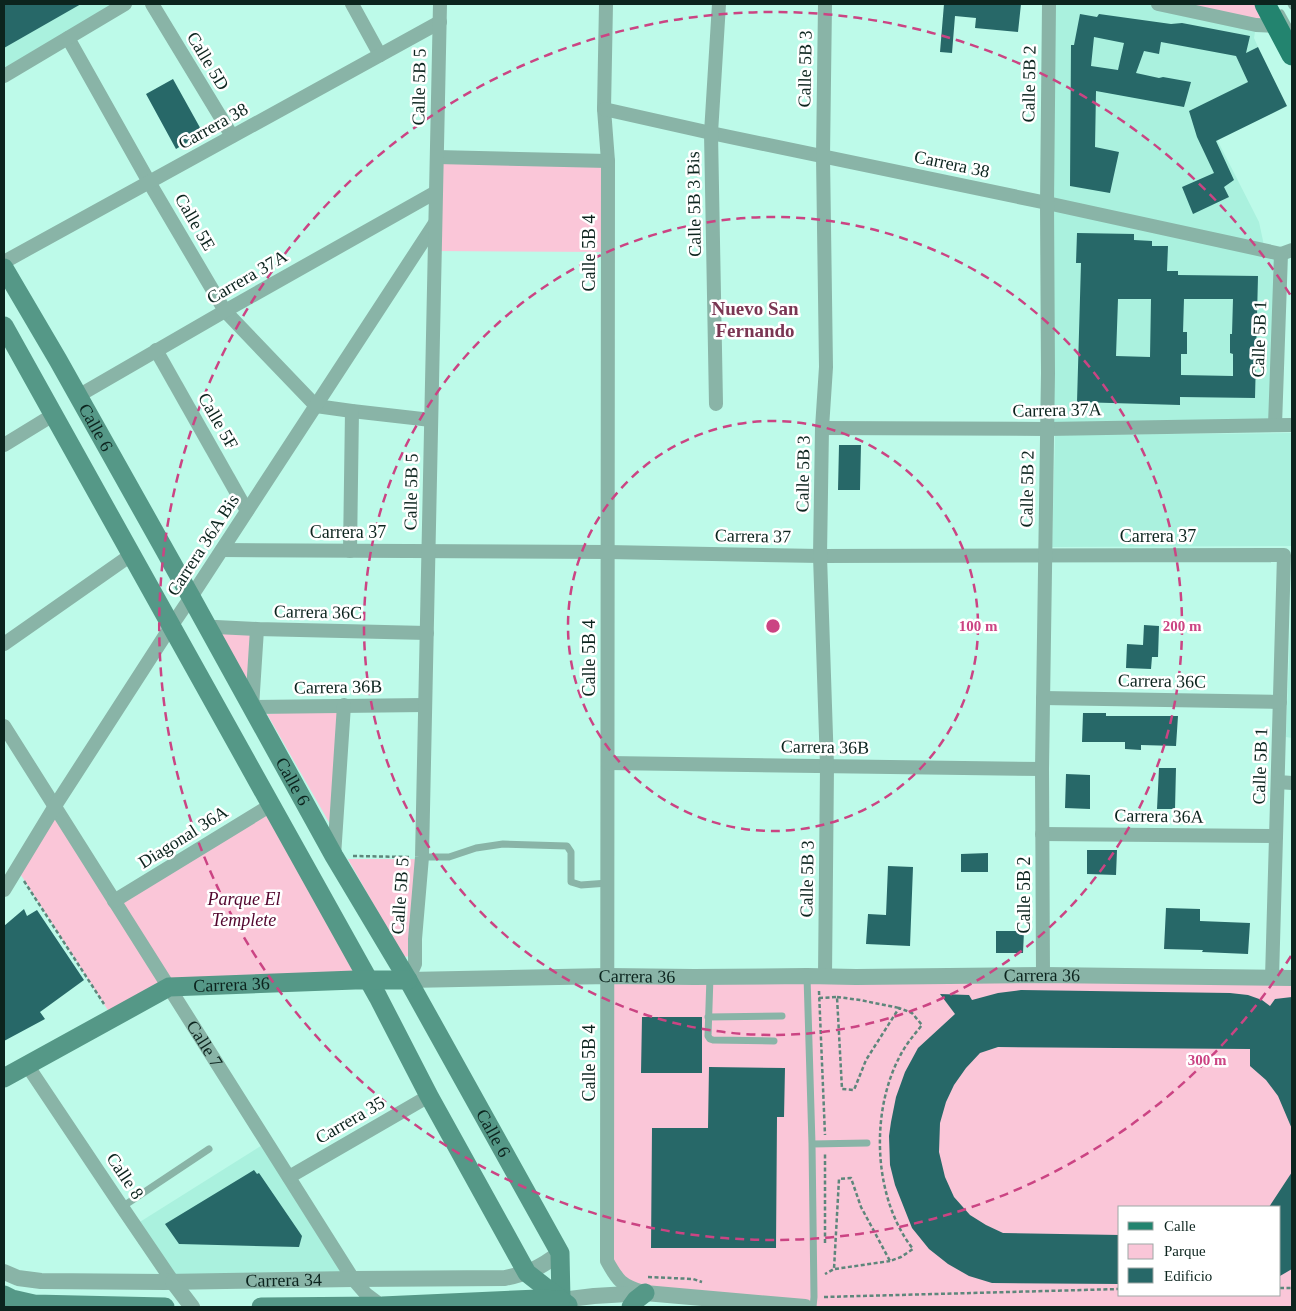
<svg xmlns="http://www.w3.org/2000/svg" width="1296" height="1311" font-family="Georgia,serif">
<style>
.built{fill:#aaf1de}
.green{fill:#fac6d8;fill-rule:evenodd}
.building{fill:#276868;fill-rule:evenodd}
.lines{fill:none;stroke-linecap:round;stroke-linejoin:round}
.path{stroke:#5d867b;stroke-width:2.5;stroke-dasharray:4 2.5;stroke-linecap:butt}
.service{stroke:#89b4a7;stroke-width:7}
.minor{stroke:#89b4a7;stroke-width:14}
.tertiary{stroke:#89b4a7;stroke-width:16}
.secondary{stroke:#559887;stroke-width:19}
.primary{stroke:#23846f;stroke-width:21}
.ring{fill:none;stroke:#cb4483;stroke-width:2.5;stroke-dasharray:9 6}
.labels{text-anchor:middle;dominant-baseline:central;stroke-width:5;stroke-linejoin:round;paint-order:stroke}
.street-label{font-size:18px;fill:#0c241e;stroke:#fff}
.park-label{font-size:18px;font-style:italic;fill:#52062e;stroke:#fff}
.neighbourhood-label{font-size:19px;font-weight:bold;fill:#7a3653;stroke:#fff}
.centre{fill:#cb4483;stroke:#fff;stroke-width:2.5}
.ring-label{font-size:15px;text-anchor:middle;font-weight:bold;fill:#cb4483;stroke:#fff;stroke-width:5;stroke-linejoin:round;paint-order:stroke}
</style>
<rect width="100%" height="100%" fill="#bdfae9"/>
<!-- built -->
<path class="built" d="M4 4H125L4 76Z
M1049 4H1158L1256 26 1254 38 1258 47 1237 58 1248 82 1200 106 1259 222 1265 250 1281 254 1275 425 1047 429Z
M1292 433V546L1052 547 1055 435Z
M1292 578V738L1286 737Z
M267 1142 353 1279 173 1282 135 1225Z"/>
<!-- green -->
<path class="green" d="M1158 4H1265L1278 26Z
M437 157 608 161V252L435 251Z
M219 629 255 631 249 686Z
M341 708 330 824 267 714Z
M271 805 369 981 169 987 113 1018 17 869 55 806 114 901Z
M348 859H419L411 956 403 957Z
M608 976 1292 978V1307H805L630 1288 607 1261ZM1120 1207H1280V1295H1120Z"/>
<!-- building -->
<path class="building" d="M4 4H81L4 48Z
M944 4H1021L1018 32 975 28 976 18 955 16 952 53 940 52Z
M1080 14 1097 17 1099 14 1171 24 1182 23 1250 36 1246 53 1258 47 1287 106 1216 141 1234 180 1224 187 1229 197 1193 214 1182 187 1214 173 1197 137 1189 111 1248 82 1236 56 1161 42 1159 54 1144 51 1136 73 1159 78 1163 77 1191 82 1184 107 1096 91 1095 147 1119 152 1110 193 1070 186 1071 45H1074ZM1094 37 1124 43 1118 70 1091 66Z
M173 79 203 133 176 149 146 94Z
M1077 233 1134 234V240L1152 241V246H1168L1167 271H1178V275L1258 276 1255 398 1180 397V405L1077 402 1081 263H1076ZM1118 299H1151L1150 357 1116 356ZM1184 299H1233L1232 334H1230V353L1233 354V376L1181 375V354H1187V332H1183Z
M839 445H861L860 490H838Z
M1144 625 1159 626 1158 657H1152L1151 669 1126 668 1127 644 1143 645Z
M1083 713H1106V716H1178L1176 746 1141 745V750L1125 749V742H1082Z
M1159 768H1176L1175 809H1157Z
M1066 774 1090 775V809L1065 808Z
M1087 850H1117L1116 875 1087 874Z
M988 853V872H961V854Z
M888 866 913 867 910 946 866 944 868 914 886 915Z
M1166 908 1200 909V921L1250 923 1248 954 1202 952 1203 950 1164 949Z
M24 909 27 916 37 910 84 980 40 1012 45 1019 4 1041V926Z
M996 931H1024L1023 953H996Z
M1021 990 1230 993 1248 995 1262 1000 1270 1006 1275 999 1292 997V1129L1278 1096 1266 1080 1250 1066V1049L998 1047 980 1053 966 1068 954 1085 946 1102 940 1123 939 1152 945 1177 954 1197 970 1215 986 1225 1003 1233 1120 1235V1284L992 1283 969 1276 948 1264 929 1249 912 1228 895 1185 890 1165 889 1136 891 1122 896 1097 905 1072 918 1048 955 1014 940 994 969 995 972 1000 998 993Z
M642 1017H702V1073H641Z
M709 1067 785 1068 784 1117H777L776 1248H651L652 1128H708Z
M254 1170 257 1174 259 1173 302 1236 299 1247 179 1244 165 1224Z
M1292 1172V1269L1280 1276V1207H1269Z"/>
<g class="lines">
<!-- path -->
<path class="path" d="M353 856 410 857
M24 881 104 1004
M819 991 825 1135
M837 997 860 1000 899 1008
M819 998 837 997 842 1089 854 1090 866 1060 899 1008 912 1013 922 1025C914 1035 906 1044 900 1056 870 1112 873 1198 913 1249L901 1257 890 1261 861 1207 851 1178 839 1179 834 1269 825 1274
M825 1243V1153
M835 1269 890 1261
M648 1277 693 1279 702 1282
M1280 1288H1292
M824 1297 1120 1289"/>
<!-- service -->
<path class="service" d="M1291 4 1292 6
M1281 13 1292 33
M422 857H449L476 848 503 844 567 846 571 852V882L581 885 608 883
M807 976 812 1144 814 1297 813 1307
M710 977 708 1036 710 1039 713 1040 774 1041
M708 1017 782 1016
M812 1144 867 1143
M122 1207 209 1149"/>
<!-- minor -->
<g class="minor">
<path d="M152 4 232 136"/>
<path d="M352 4 380 55"/>
<path d="M606 4 604 109 608 161 607 1261C618 1281 621 1285 643 1292"/>
<path d="M1158 4 1256 25 1278 26"/>
<path d="M68 38 149 182 225 311 316 406 352 411 431 420"/>
<path d="M4 76 125 4"/>
<path d="M604 109 711 133 1047 203 1281 254 1292 250"/>
<path d="M437 157 608 161"/>
<path d="M4 262 440 22"/>
<path d="M156 350 247 511"/>
<path d="M78 396 225 311 436 192"/>
<path d="M716 404 711 133 719 4"/>
<path d="M1275 425 1281 254"/>
<path d="M822 428 1047 429 1292 425"/>
<path d="M4 445 53 415"/>
<path d="M222 550 608 552 820 556 1284 555 1272 978"/>
<path d="M350 551 352 411"/>
<path d="M208 628 216 627 257 629 427 633"/>
<path d="M257 629 252 707 425 705"/>
<path d="M4 644 131 555"/>
<path d="M1043 698 1280 702"/>
<path id="s1" d="M4 726 353 1279 366 1294 382 1306"/>
<path d="M608 763 1042 769"/>
<path d="M1278 782 1292 783"/>
<path d="M1042 834 1276 836"/>
<path d="M334 856 344 705"/>
<path d="M4 890 55 806 164 637 191 597 435 223"/>
<path d="M114 901 271 805"/>
<path d="M1043 975 1042 769 1048 373 1047 203 1049 4"/>
<path d="M825 976 827 766 820 556 822 428 826 367 823 156 825 4"/>
<path d="M408 980 415 964V939L422 857 440 4"/>
<path d="M27 1065 122 1207 173 1282"/>
<path d="M289 1177 429 1096"/>
</g>
<!-- tertiary -->
<g class="tertiary">
<path id="s2" d="M408 980 608 976 694 977 807 976 856 977 1043 975 1292 978"/>
<path id="s3" d="M4 1272 18 1278 41 1281 164 1282 353 1279 505 1278C529 1273 540 1268 560 1253"/>
<path d="M173 1282 192 1307"/>
<path d="M561 1300 594 1296 645 1293 805 1307"/>
</g>
<!-- secondary -->
<g class="secondary">
<path id="s4" d="M4 268 58 360 191 597 334 856 408 980 560 1253 561 1300"/>
<path d="M4 326 378 997 429 1096 527 1273 568 1305"/>
<path id="s5" d="M4 1078 169 987 355 980H408"/>
<path d="M4 1295 12 1299 34 1304 165 1307"/>
<path d="M261 1307 382 1306 538 1299 561 1300"/>
<path d="M631 1307 636 1300 645 1293"/>
</g>
<!-- primary -->
<path class="primary" d="M1265 4 1292 55"/>
</g>
<!-- distance rings -->
<g class="ring">
<circle cx="773" cy="626" r="205"/>
<circle cx="773" cy="626" r="409"/>
<path d="M1291 956A614 614 0 1 1 1291 296"/>
</g>
<g class="labels">
<!-- street labels -->
<g class="street-label">
<text transform="translate(208 61) rotate(59)">Calle 5D</text>
<text transform="translate(805 69) rotate(-89)">Calle 5B 3</text>
<text transform="translate(1029 84) rotate(-89)">Calle 5B 2</text>
<text transform="translate(419 87) rotate(-89)">Calle 5B 5</text>
<text transform="translate(213 126) rotate(-29)">Carrera 38</text>
<text transform="translate(952 164) rotate(12)">Carrera 38</text>
<text transform="translate(694 204) rotate(-91)">Calle 5B 3 Bis</text>
<text transform="translate(195 222) rotate(60)">Calle 5E</text>
<text transform="translate(589 253) rotate(-90)">Calle 5B 4</text>
<text transform="translate(247 277) rotate(-30)">Carrera 37A</text>
<text transform="translate(1259 339) rotate(-88)">Calle 5B 1</text>
<text transform="translate(1057 410) rotate(-1)">Carrera 37A</text>
<text transform="translate(218 421) rotate(60)">Calle 5F</text>
<text stroke="none"><textPath href="#s4" startOffset="184">Calle 6</textPath></text>
<text transform="translate(803 474) rotate(-89)">Calle 5B 3</text>
<text transform="translate(1027 489) rotate(-89)">Calle 5B 2</text>
<text transform="translate(411 492) rotate(-89)">Calle 5B 5</text>
<text x="348" y="532">Carrera 37</text>
<text transform="translate(753 536) rotate(1)">Carrera 37</text>
<text x="1158" y="536">Carrera 37</text>
<text transform="translate(203 545) rotate(-57)">Carrera 36A Bis</text>
<text transform="translate(318 612) rotate(1)">Carrera 36C</text>
<text transform="translate(589 658) rotate(-90)">Calle 5B 4</text>
<text transform="translate(1162 681) rotate(1)">Carrera 36C</text>
<text transform="translate(338 687) rotate(-1)">Carrera 36B</text>
<text transform="translate(825 747) rotate(1)">Carrera 36B</text>
<text transform="translate(1260 766) rotate(-88)">Calle 5B 1</text>
<text stroke="none"><textPath href="#s4" startOffset="589">Calle 6</textPath></text>
<text transform="translate(1159 816) rotate(1)">Carrera 36A</text>
<text transform="translate(183 837) rotate(-32)">Diagonal 36A</text>
<text transform="translate(807 879) rotate(-89)">Calle 5B 3</text>
<text transform="translate(1024 895) rotate(-90)">Calle 5B 2</text>
<text transform="translate(400 896) rotate(-86)">Calle 5B 5</text>
<text stroke="none"><textPath href="#s2" startOffset="634">Carrera 36</textPath></text>
<text stroke="none"><textPath href="#s2" startOffset="229">Carrera 36</textPath></text>
<text stroke="none"><textPath href="#s5" startOffset="251">Carrera 36</textPath></text>
<text stroke="none"><textPath href="#s1" startOffset="376">Calle 7</textPath></text>
<text transform="translate(589 1063) rotate(-90)">Calle 5B 4</text>
<text transform="translate(350 1120) rotate(-30)">Carrera 35</text>
<text stroke="none"><textPath href="#s4" startOffset="994">Calle 6</textPath></text>
<text transform="translate(125 1176) rotate(56)">Calle 8</text>
<text stroke="none"><textPath href="#s3" startOffset="281">Carrera 34</textPath></text>
</g>
<!-- park labels -->
<g class="park-label">
<text x="244" y="899">Parque El<tspan x="244" dy="21">Templete</tspan></text>
</g>
<!-- neighbourhood labels -->
<g class="neighbourhood-label">
<text x="755" y="308">Nuevo San<tspan x="755" dy="22">Fernando</tspan></text>
</g>
</g>
<circle cx="773" cy="626" r="8" class="centre"/>
<g class="ring-label">
<text x="978" y="631">100 m</text>
<text x="1182" y="631">200 m</text>
<text x="1207" y="1065">300 m</text>
</g>
<!-- border -->
<rect width="1296" height="1311" fill="none" stroke="#0c241e" stroke-width="10"/>
<!-- legend -->
<rect x="1118" y="1206" width="162" height="90" fill="#ffffff" stroke="#9ea7a5"/>
<rect x="1128" y="1222" width="25" height="8" fill="#23846f" stroke="#9ea7a5"/>
<text x="1164" y="1231" font-size="15" fill="#0c241e">Calle</text>
<rect x="1128" y="1244" width="25" height="15" fill="#fac6d8" stroke="#9ea7a5"/>
<text x="1164" y="1256" font-size="15" fill="#0c241e">Parque</text>
<rect x="1128" y="1268" width="25" height="15" fill="#276868" stroke="#9ea7a5"/>
<text x="1164" y="1281" font-size="15" fill="#0c241e">Edificio</text>
</svg>
